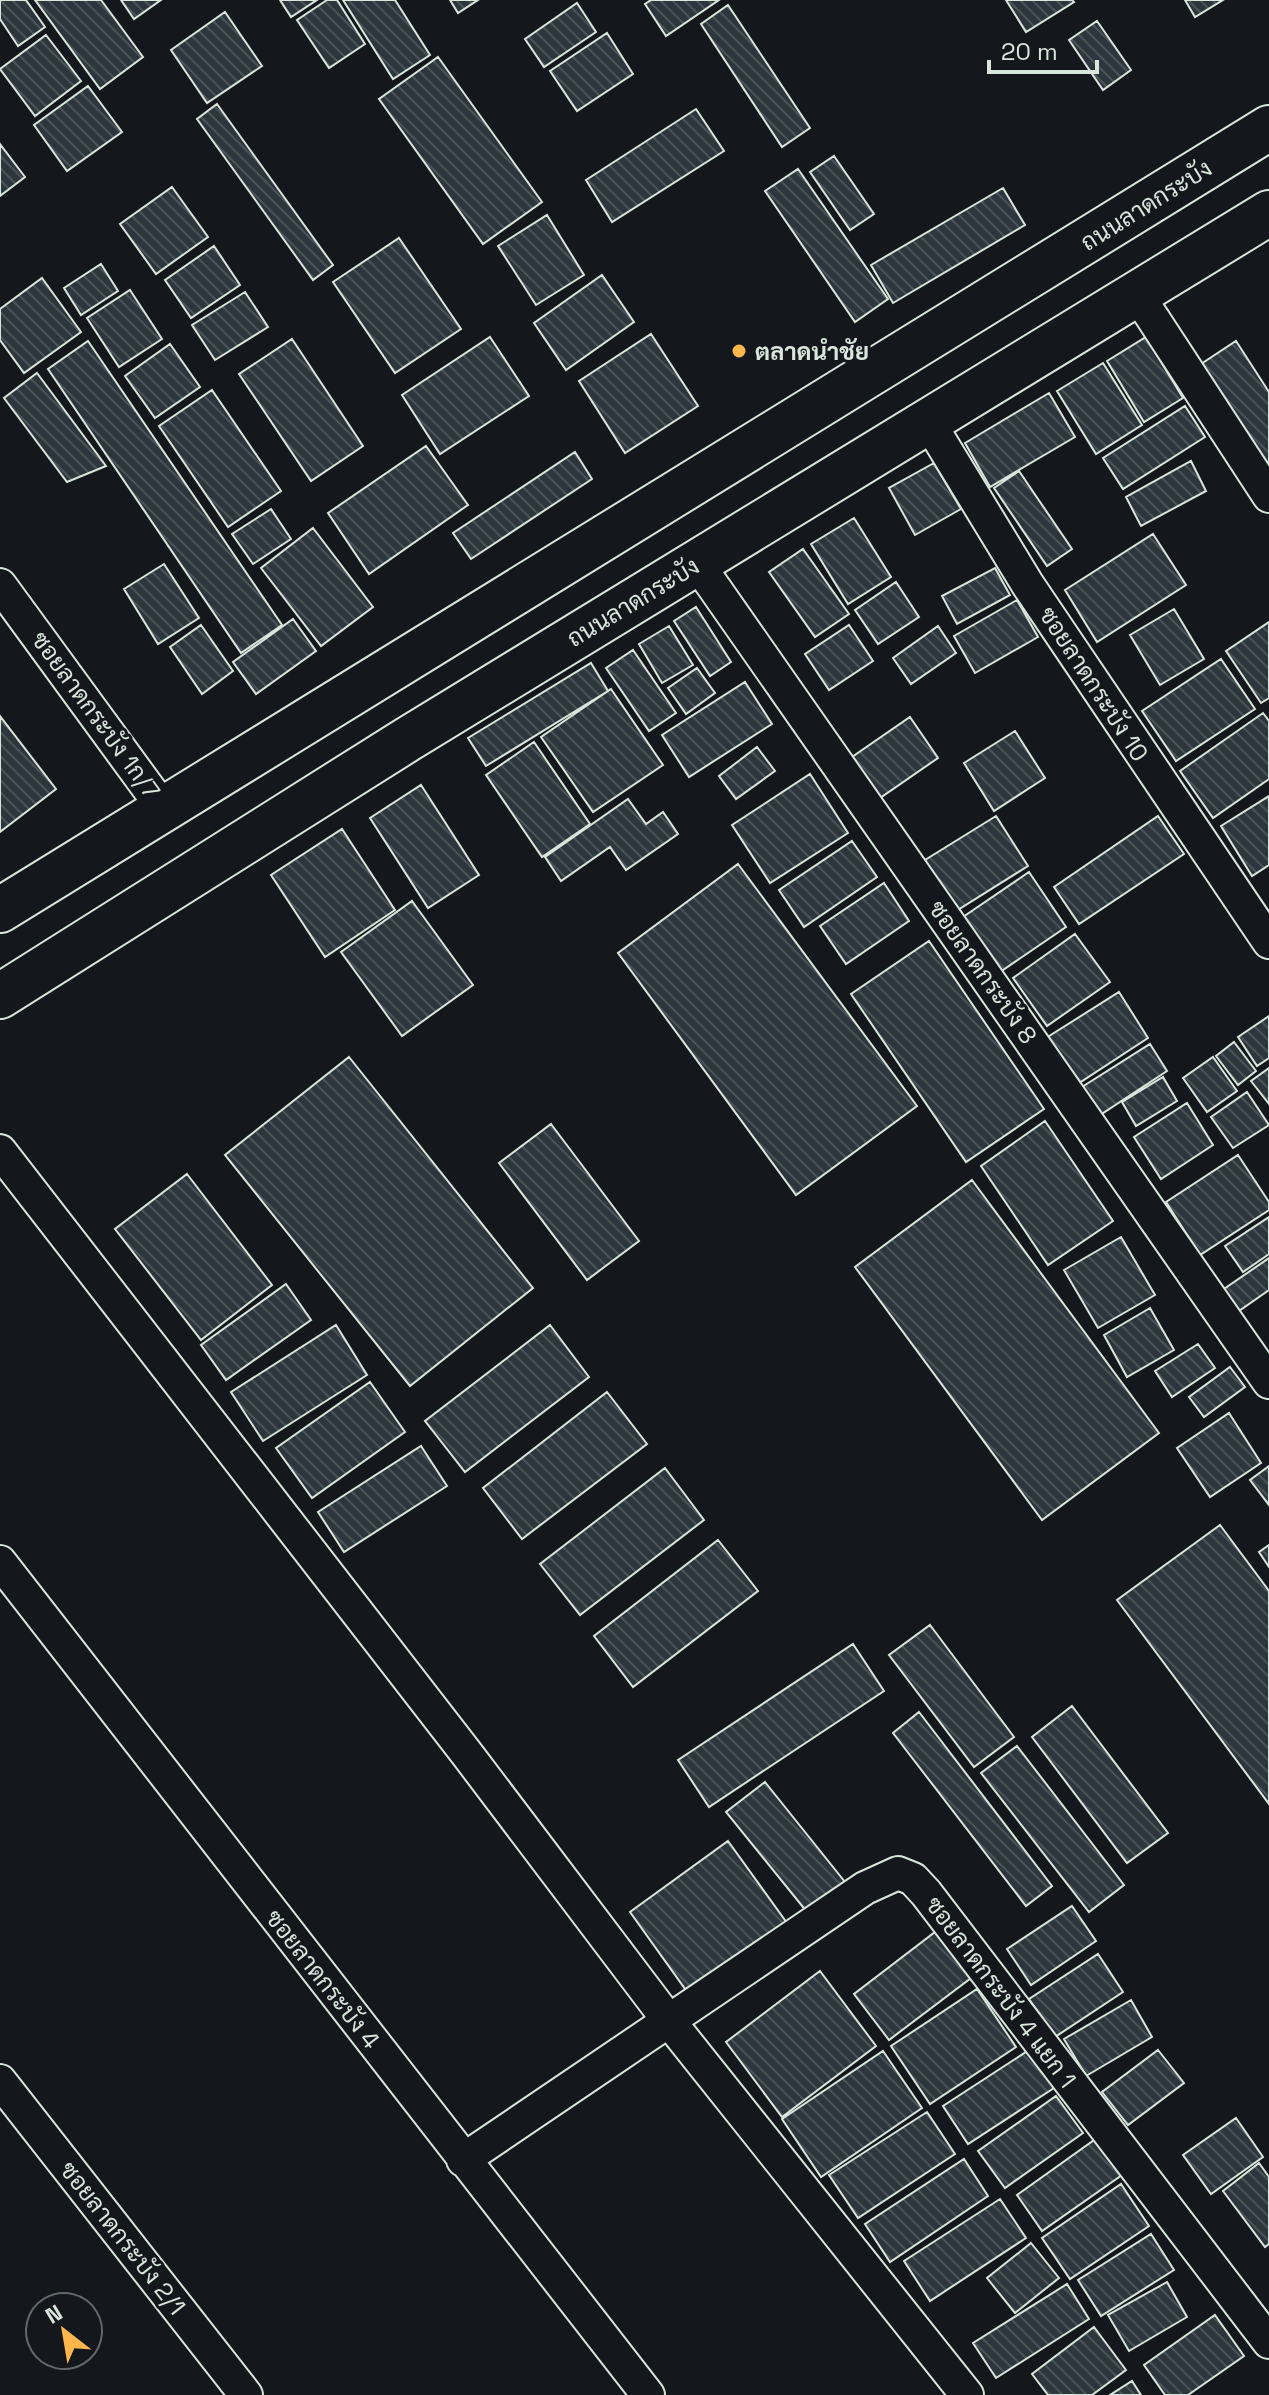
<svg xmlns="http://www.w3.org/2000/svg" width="1269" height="2395" font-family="'Space Grotesk',Sarabun,sans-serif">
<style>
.building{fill:url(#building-back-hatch);stroke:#d8e6dc;stroke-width:2}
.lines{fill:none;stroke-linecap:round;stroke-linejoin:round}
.street-casing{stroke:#d8e6dc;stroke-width:36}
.primary-casing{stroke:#d8e6dc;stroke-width:48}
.street{stroke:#14181c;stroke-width:32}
.primary{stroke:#14181c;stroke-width:44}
.poi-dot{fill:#ffb74d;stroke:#14181c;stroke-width:3}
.labels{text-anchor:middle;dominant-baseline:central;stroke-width:6;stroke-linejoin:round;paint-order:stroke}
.street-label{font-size:24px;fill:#d8e6dc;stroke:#14181c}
.poi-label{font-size:24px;font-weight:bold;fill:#d8e6dc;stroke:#14181c;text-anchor:start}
</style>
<defs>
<pattern id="building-back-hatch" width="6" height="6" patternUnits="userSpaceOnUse" patternTransform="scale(2)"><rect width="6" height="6" fill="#2c363c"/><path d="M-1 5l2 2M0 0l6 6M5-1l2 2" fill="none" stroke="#4a5358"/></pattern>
</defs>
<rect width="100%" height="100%" fill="#14181c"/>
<!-- building -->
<path class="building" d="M0 0H26L45 27 18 46 0 19Z
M35 0H101L143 57 100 89Z
M121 0H161L134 19Z
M280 0H317L291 17Z
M327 0H337L365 44 329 68 297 20Z
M343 0H395L430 55 393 79Z
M450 0H478L458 13Z
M651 0H719L666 36 645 4Z
M1006 0H1072L1074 2 1026 32Z
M1185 0H1223L1195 17Z
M577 3 596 32 544 67 525 39Z
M728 5 810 128 782 147 701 24Z
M225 12 262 66 207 103 171 50Z
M1097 21 1131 70 1103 90 1069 40Z
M607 33 633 74 577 111 550 71Z
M46 35 81 81 35 116 0 69Z
M438 57 542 202 483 244 379 99Z
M88 86 122 132 67 171 34 125Z
M217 104 333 265 313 280 197 119Z
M696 109 724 151 612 222 586 180Z
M0 144 25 177 0 196Z
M834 156 874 214 850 230 810 172Z
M798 169 888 299 855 322 765 191Z
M172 187 208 237 156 274 120 224Z
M1003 188 1025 225 893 303 871 265Z
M547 215 584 275 536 305 498 246Z
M399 238 461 329 395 373 333 282Z
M214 246 240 285 191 318 165 280Z
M101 264 118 291 81 315 64 288Z
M602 275 634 322 566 370 534 323Z
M42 278 81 332 24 373 0 340V309Z
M130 290 162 339 119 367 87 318Z
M245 292 268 327 215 360 192 325Z
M651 334 698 406 625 453 579 381Z
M490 337 529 396 440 454 402 395Z
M1146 337 1183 398 1144 422 1107 361Z
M292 339 363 446 311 481 239 374Z
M88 341 282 625 241 653 48 369Z
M1236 341 1269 392V468L1201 364Z
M170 344 200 387 155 418 125 376Z
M1103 363 1142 425 1096 454 1057 391Z
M37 373 106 466 67 482 4 398Z
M212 390 281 491 228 527 159 426Z
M1049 393 1075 437 990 487 965 443Z
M1185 406 1205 437 1123 489 1103 458Z
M426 446 468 505 369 574 328 513Z
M575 452 592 479 471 559 453 533Z
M1191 461 1206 491 1141 526 1126 497Z
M934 463 961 509 915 535 889 488Z
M1019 471 1072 549 1047 566 994 488Z
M271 509 291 539 253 564 232 534Z
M854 518 891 577 848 604 811 544Z
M313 528 373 607 321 646 261 568Z
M1153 534 1186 585 1097 642 1065 590Z
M803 549 849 614 815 637 769 572Z
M164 564 199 618 158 644 124 589Z
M995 568 1010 595 957 624 942 596Z
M896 582 919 617 878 644 855 610Z
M1017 600 1038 637 975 673 954 636Z
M696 607 731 662 710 676 674 621Z
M1174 609 1204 659 1160 685 1130 635Z
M293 619 316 651 256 694 233 662Z
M1269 622V698L1261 703 1226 651Z
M201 625 233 671 202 694 170 647Z
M849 625 873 661 829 690 805 654Z
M669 626 693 665 662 683 639 644Z
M938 626 956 653 911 684 893 658Z
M633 650 676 713 649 731 606 668Z
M1221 659 1255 709 1176 761 1142 711Z
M591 663 608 691 486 766 468 738Z
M697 668 715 693 686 714 668 688Z
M745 682 772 724 689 777 662 735Z
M611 689 663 765 593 812 541 737Z
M1263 713 1269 721V779L1213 818 1180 771Z
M0 716 56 789 0 832Z
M910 717 938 758 880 798 852 757Z
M1015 731 1045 778 994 811 964 763Z
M534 742 590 824 542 857 486 775Z
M757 747 775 771 736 799 719 776Z
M810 774 848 833 770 883 732 825Z
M421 785 479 875 428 908 370 818Z
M1269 796V865L1252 876 1221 826Z
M628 799 646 824 663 812 678 834 626 870 610 847 561 881 545 857Z
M996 816 1028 866 956 911 925 860Z
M1158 816 1184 854 1079 924 1054 887Z
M342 829 395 910 325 957 271 875Z
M852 841 877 877 804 927 779 890Z
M738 864 917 1106 796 1195 618 953Z
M1029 872 1066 927 1000 972 963 917Z
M884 883 909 921 846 964 820 926Z
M412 901 473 985 402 1036 341 952Z
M1075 934 1110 982 1047 1026 1013 978Z
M929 941 1044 1109 966 1162 851 994Z
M1119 992 1148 1038 1076 1085 1046 1038Z
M1269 1016V1058L1257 1066 1238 1037Z
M1234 1042 1256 1071 1238 1085 1216 1056Z
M1150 1044 1167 1071 1100 1115 1082 1087Z
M349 1057 533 1288 410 1386 225 1155Z
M1213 1057 1237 1091 1207 1112 1183 1078Z
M1269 1068V1104L1251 1081Z
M1163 1077 1177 1101 1136 1126 1122 1102Z
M1247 1092 1269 1125 1233 1148 1211 1117Z
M1187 1103 1213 1145 1161 1179 1134 1137Z
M1045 1121 1113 1221 1048 1265 981 1166Z
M551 1124 639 1241 587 1280 499 1163Z
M1238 1155 1269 1202V1210L1200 1255 1166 1202Z
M187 1174 272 1285 201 1340 115 1229Z
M972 1180 1159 1433 1042 1520 855 1267Z
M1269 1217V1254L1243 1272 1225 1246Z
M1121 1237 1155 1295 1098 1328 1064 1270Z
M1269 1258V1290L1236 1313 1221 1291Z
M286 1284 311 1320 226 1380 201 1345Z
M1150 1308 1174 1350 1127 1377 1104 1335Z
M336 1325 367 1375 263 1441 231 1392Z
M550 1325 589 1377 465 1472 425 1421Z
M1198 1344 1215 1368 1172 1397 1155 1371Z
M1230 1367 1245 1387 1204 1417 1189 1397Z
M370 1382 405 1432 312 1498 276 1448Z
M607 1392 647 1444 522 1539 483 1488Z
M1229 1413 1261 1463 1210 1497 1177 1448Z
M421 1446 447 1486 344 1552 318 1512Z
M1269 1466V1505L1250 1480Z
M665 1468 704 1520 580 1615 540 1564Z
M1220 1525 1269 1591V1804L1117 1600Z
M718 1540 758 1591 633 1687 594 1636Z
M1269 1545V1567L1259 1552Z
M930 1625 1014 1737 974 1767 889 1655Z
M853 1644 884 1691 709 1807 678 1760Z
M1072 1706 1168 1833 1127 1863 1032 1737Z
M919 1712 1052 1886 1026 1906 893 1733Z
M1017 1746 1124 1885 1089 1912 981 1773Z
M765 1782 845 1882 807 1912 726 1812Z
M728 1841 787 1923 688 1993 630 1912Z
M1072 1906 1096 1941 1031 1985 1007 1949Z
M939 1929 975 1975 889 2040 854 1994Z
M1098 1954 1123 1992 1055 2037 1029 1999Z
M820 1971 876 2046 782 2117 726 2042Z
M977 1989 1016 2047 930 2104 891 2046Z
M1131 2000 1152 2037 1086 2076 1064 2039Z
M1029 2050 1054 2088 968 2144 943 2106Z
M1158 2050 1184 2083 1128 2125 1102 2092Z
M883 2051 922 2108 821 2177 782 2119Z
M1056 2096 1083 2133 1005 2188 978 2151Z
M927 2112 955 2154 858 2218 829 2175Z
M1236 2118 1263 2157 1211 2194 1183 2155Z
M1097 2138 1122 2175 1042 2231 1017 2195Z
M964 2159 988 2196 890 2262 865 2224Z
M1259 2163 1269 2177V2244L1265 2247 1223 2191Z
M1121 2184 1149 2226 1070 2279 1042 2238Z
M1000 2199 1026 2238 930 2301 904 2261Z
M1151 2234 1174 2270 1101 2316 1078 2280Z
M1031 2243 1059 2278 1015 2313 987 2278Z
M1167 2282 1187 2317 1129 2351 1108 2315Z
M1067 2284 1089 2319 996 2378 973 2343Z
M1215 2315 1244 2356 1188 2395H1165L1144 2365Z
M1094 2327 1126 2370 1092 2395H1048L1032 2374Z
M1132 2381 1141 2395H1110Z"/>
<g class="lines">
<!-- street casing -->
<g class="street-casing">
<path id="street" d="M1137 294 1269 496
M928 421 1028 585 1269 942
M697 563 1269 1382
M0 585 163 808
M0 1151 467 1754 669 2021 967 2395
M0 1562 648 2395
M0 2081 246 2395
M463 2160 865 1888 898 1873 913 1879 926 1893 1269 2342"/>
</g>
<!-- primary casing -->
<g class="primary-casing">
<path id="primary" d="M0 910 1269 128
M0 996 408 739 1269 213"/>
</g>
<!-- street -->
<use href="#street" class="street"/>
<!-- primary -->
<use href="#primary" class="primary"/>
</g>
<!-- markers -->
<circle class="poi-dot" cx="739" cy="351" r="8"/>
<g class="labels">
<!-- street labels -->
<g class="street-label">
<text transform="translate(1146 205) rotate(-32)">ถนนลาดกระบัง</text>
<text transform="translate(633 602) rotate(-31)">ถนนลาดกระบัง</text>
<text transform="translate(1094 684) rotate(57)">ซอยลาดกระบัง 10</text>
<text transform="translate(96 715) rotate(54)">ซอยลาดกระบัง 1ก/7</text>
<text transform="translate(983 972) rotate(55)">ซอยลาดกระบัง 8</text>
<text transform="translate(323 1979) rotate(52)">ซอยลาดกระบัง 4</text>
<text transform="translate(1001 1992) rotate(53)">ซอยลาดกระบัง 4 แยก 1</text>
<text transform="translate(123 2238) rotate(52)">ซอยลาดกระบัง 2/1</text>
</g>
<!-- poi labels -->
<g class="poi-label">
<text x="755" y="351">ตลาดนำชัย</text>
</g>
</g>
<!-- north arrow -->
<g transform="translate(64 2331) rotate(329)"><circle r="38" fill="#14181c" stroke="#626a69" stroke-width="2"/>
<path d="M0-6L14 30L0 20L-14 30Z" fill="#ffb74d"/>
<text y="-12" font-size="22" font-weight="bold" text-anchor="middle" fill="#d8e6dc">N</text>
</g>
<!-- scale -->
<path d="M989 60v12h108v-12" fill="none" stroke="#d8e6dc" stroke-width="4"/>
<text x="1001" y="60" font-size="24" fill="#d8e6dc" stroke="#14181c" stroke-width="6" paint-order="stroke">20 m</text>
</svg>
